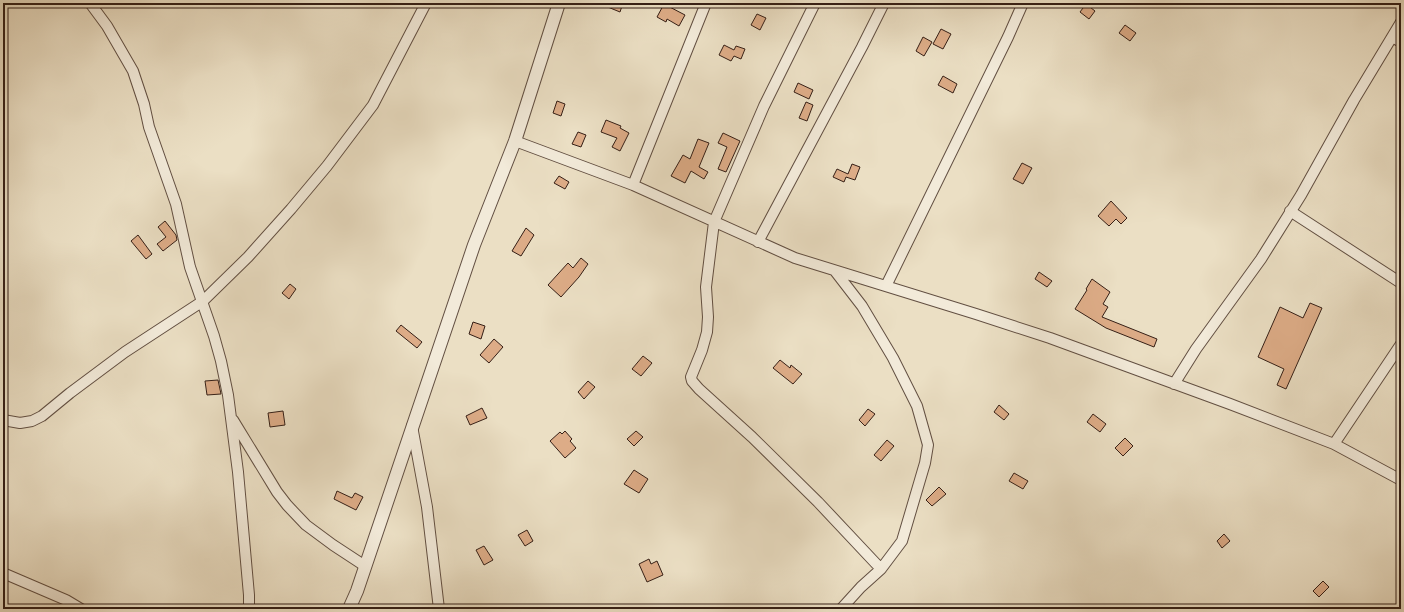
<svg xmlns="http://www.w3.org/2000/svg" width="1404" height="612" font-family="'Gentium Book Plus',serif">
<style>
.building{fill:#ddac87;stroke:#351f16}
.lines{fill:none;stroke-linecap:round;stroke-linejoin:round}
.minor-casing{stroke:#624f42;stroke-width:12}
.tertiary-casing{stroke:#624f42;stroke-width:14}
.minor{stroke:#f2ead9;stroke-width:10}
.tertiary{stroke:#f2ead9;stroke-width:12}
</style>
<rect width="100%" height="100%" fill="#ebdfc4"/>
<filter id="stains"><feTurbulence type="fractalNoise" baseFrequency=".005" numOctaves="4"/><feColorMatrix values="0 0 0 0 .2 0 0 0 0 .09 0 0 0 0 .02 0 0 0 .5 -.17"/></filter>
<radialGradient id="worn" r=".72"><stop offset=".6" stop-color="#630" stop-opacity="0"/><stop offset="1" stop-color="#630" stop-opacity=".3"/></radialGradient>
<!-- building -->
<path class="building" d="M598 3H623L620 12Z
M664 4 685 15 679 26 667 19 666 22 657 17Z
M1086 4 1095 11 1089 19 1080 12Z
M757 14 766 18 760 30 751 25Z
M1125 25 1136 33 1130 41 1119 33Z
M941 29 951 34 943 49 933 44Z
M923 37 932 42 924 56 916 51Z
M724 45 734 50 736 46 745 49 741 59 734 56 731 61 719 55Z
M943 76 957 84 953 93 938 85Z
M798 83 813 90 809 99 794 92Z
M557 101 565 104 561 116 553 113Z
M806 102 813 105 807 121 799 118Z
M606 120 621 126 620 128 629 133 620 151 612 147 617 138 601 132Z
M578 132 586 135 581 147 572 144Z
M723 133 740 141 726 172 718 169 727 147 718 143Z
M698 139 709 143 699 167 708 172 704 179 691 171 685 183 671 176 683 155 690 159Z
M1022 163 1032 168 1023 184 1013 179Z
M852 164 860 167 855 180 846 177 844 182 833 177 837 169 848 174Z
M559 176 569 182 565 189 554 183Z
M1111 201 1127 218 1121 224 1116 219 1109 226 1098 216Z
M165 221 176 235 177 240 163 251 157 244 166 237 158 227Z
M526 228 534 235 521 256 512 251Z
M138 235 152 254 146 259 131 241Z
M581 258 588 264 579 277 561 297 548 285 568 263 573 268Z
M1039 272 1052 281 1047 287 1035 279Z
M1092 279 1110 292 1103 304 1108 307 1102 317 1157 339 1154 347 1106 328 1075 309 1087 290 1086 289Z
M290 284 296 289 289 299 282 293Z
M1310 303 1322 308 1286 389 1277 385 1284 369 1258 357 1280 307 1303 318Z
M473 322 485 326 481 339 469 334Z
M401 325 422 342 417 348 396 331Z
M494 339 503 347 489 363 480 355Z
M643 356 652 363 641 376 632 369Z
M780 360 790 368 791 365 802 374 793 384 773 368Z
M218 380 221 394 207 395 205 381Z
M588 381 595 387 584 399 578 392Z
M999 405 1009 414 1004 420 994 412Z
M482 408 487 418 470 425 466 416Z
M868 409 875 414 865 426 859 420Z
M283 411 285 425 270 427 268 413Z
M1093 414 1106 424 1100 432 1087 422Z
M565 431 572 439 570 441 576 448 565 458 550 441 560 432 562 434Z
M636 431 643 437 634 446 627 439Z
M1125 438 1133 446 1123 456 1115 448Z
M887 440 894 446 881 461 874 455Z
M634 470 648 479 639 493 624 484Z
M1014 473 1028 481 1023 489 1009 481Z
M939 487 946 494 932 506 926 500Z
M337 491 352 498 355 493 363 497 356 510 334 499Z
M527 530 533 541 525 546 518 535Z
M1224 534 1230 541 1222 548 1217 541Z
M484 546 493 560 484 565 476 550Z
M649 559 651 564 657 561 663 575 647 582 639 564Z
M1323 581 1329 587 1319 597 1313 591Z"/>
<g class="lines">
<!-- minor casing -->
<g class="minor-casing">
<path id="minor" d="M90 3 107 26 133 71 144 104 149 127 176 204 190 267 214 336 221 361 228 395 238 472 249 595V609
M815 3 764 106 714 222 706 287 708 317 707 332 702 350 691 377 692 381 699 389 752 437 818 502 881 569
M1392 37 1401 42
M515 141 633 185 795 258 976 314 1050 338 1230 404 1334 444 1401 480
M633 185 706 3
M1290 211 1401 283
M758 242 862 47 884 3
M835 271 862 306 893 358 917 406 928 445 925 463 902 541 881 569 861 587 841 609
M886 286 1008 37 1023 3
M1174 384 1196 349 1261 259 1301 195 1354 100 1401 22
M3 420 20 423 32 421 42 416 70 393 125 352 203 301 248 257 291 209 327 166 373 105 426 3
M233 420 277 492 287 505 306 525 333 545 365 566
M412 426 427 507 439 609
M1334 444 1401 344
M3 573 66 600 81 609"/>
</g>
<!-- tertiary casing -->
<g class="tertiary-casing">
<path id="tertiary" d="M349 609 357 591 474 245 515 141 559 3"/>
</g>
<!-- minor -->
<use href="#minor" class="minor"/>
<!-- tertiary -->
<use href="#tertiary" class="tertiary"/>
</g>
<!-- margin -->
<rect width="1404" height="612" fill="none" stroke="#ebdfc4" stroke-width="16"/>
<rect x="4" y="4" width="1396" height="604" fill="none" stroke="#351f16" stroke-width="2"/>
<rect x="8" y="8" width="1388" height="596" fill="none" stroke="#351f16"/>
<rect width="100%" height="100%" filter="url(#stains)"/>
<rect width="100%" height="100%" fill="url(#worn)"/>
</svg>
